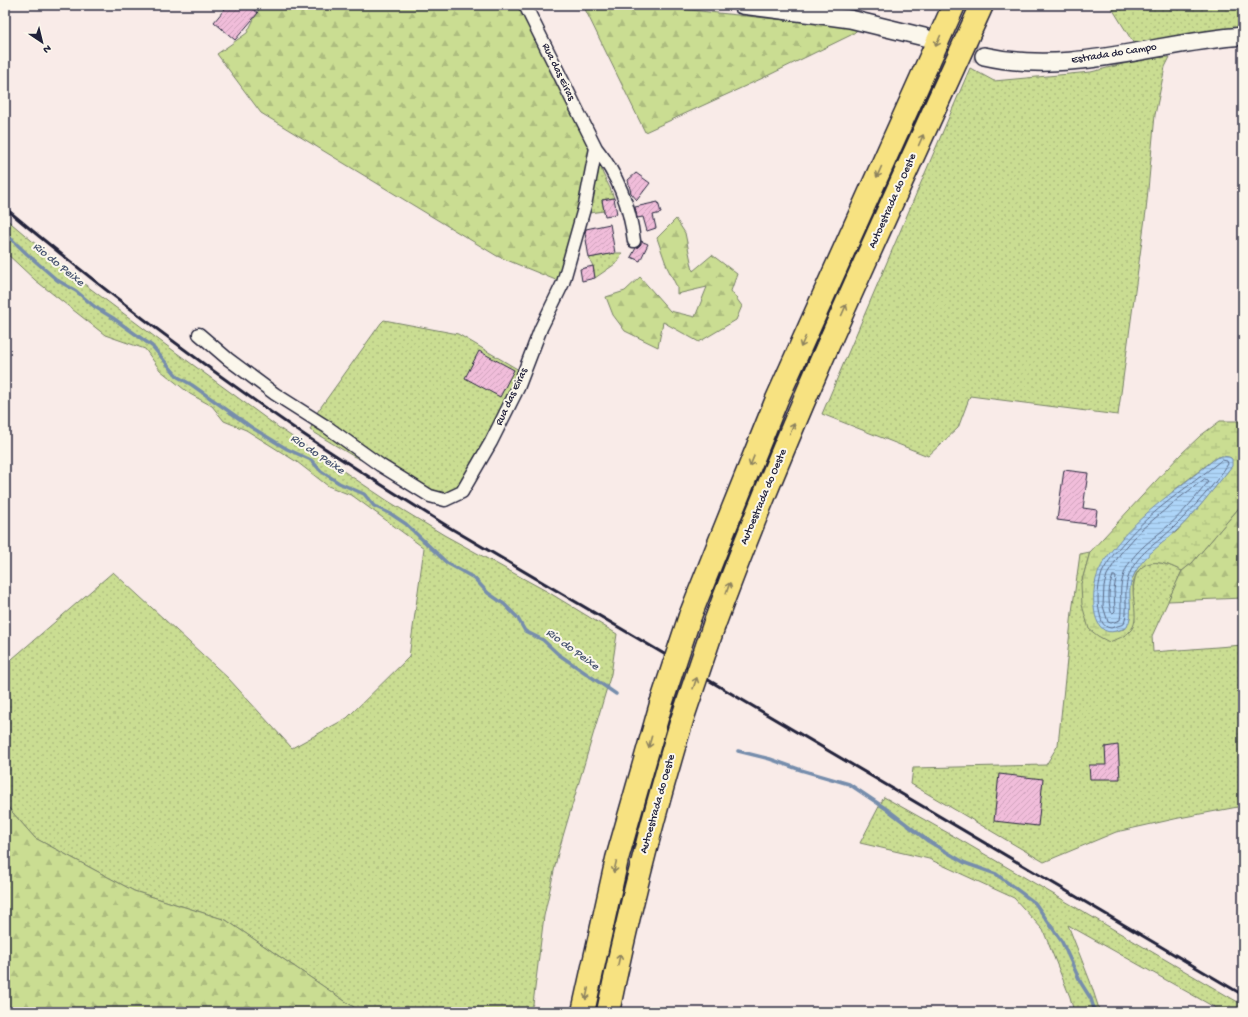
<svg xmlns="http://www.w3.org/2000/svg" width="1248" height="1017" font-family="'Gochi Hand',sans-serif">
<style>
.grass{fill:url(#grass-dots);stroke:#768066}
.forest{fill:url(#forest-firs);stroke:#768066}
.wetland{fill:url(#wetland-marsh);stroke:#768066;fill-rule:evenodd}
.water{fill:url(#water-rules);stroke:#768dac}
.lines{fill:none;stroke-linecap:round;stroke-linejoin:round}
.shore{stroke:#5a6a87;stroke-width:1}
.stream{stroke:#768dac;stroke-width:3.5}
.building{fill:url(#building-hatch);stroke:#22223b}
.secondary-tunnel{stroke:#cec3c5;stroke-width:17;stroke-dasharray:17 8;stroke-linecap:butt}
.street-casing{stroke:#22223b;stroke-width:15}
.secondary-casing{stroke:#22223b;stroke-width:20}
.highway-casing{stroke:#22223b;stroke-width:25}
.street{stroke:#fbf7ec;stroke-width:12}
.secondary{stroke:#fbf7ec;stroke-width:17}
.highway{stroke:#f7e281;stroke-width:22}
.rail{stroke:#22223b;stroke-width:3}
.highway-bridge-casing{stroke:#22223b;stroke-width:25;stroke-linecap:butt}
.highway-bridge{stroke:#f7e281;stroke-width:22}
.oneway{stroke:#8c825e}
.labels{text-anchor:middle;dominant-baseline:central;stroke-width:4;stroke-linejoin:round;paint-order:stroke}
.street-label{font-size:11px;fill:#22223b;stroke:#fbf7ec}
.water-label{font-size:12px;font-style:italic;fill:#4c5874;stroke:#fbf7ec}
</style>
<defs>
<pattern id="grass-dots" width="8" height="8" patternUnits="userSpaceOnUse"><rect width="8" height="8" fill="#cadd92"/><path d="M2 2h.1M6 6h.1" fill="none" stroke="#adbd7f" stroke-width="1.8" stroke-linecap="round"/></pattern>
<pattern id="forest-firs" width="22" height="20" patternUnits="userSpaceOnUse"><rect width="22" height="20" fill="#cadd92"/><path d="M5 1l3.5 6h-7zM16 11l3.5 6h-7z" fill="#adbd7f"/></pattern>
<pattern id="wetland-marsh" width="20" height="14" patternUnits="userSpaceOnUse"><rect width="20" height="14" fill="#cadd92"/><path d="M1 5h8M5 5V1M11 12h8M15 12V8" fill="none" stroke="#adbd7f"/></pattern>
<pattern id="water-rules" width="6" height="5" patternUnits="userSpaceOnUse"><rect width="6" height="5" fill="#aed5f8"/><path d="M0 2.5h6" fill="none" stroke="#95b7d6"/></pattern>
<pattern id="building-hatch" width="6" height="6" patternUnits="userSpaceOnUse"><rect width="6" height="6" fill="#f1bdda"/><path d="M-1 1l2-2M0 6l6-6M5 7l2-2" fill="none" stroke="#cea2bc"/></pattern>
</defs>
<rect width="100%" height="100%" fill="#f9ebe8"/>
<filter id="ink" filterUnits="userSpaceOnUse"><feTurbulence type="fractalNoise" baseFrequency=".025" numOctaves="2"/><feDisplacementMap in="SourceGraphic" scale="8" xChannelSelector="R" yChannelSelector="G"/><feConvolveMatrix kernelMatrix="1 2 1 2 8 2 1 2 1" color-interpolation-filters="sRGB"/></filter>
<g filter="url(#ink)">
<!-- grass -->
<path class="grass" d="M1110 5H1243V31L1134 44Z
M1170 57 1165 67 1155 115 1146 211 1118 415 970 396 958 428 928 456 822 414 970 68 994 81 1091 72 1147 58Z
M599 161 603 174 610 188 614 198 602 200 604 211 589 213Z
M5 218 71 274 159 340 282 430 388 501 444 535 548 592 617 634 611 674 558 853 544 916 533 1004 528 1012H361L226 920 134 891 35 838 5 804V665L113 572 228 678 292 748 347 718 409 657 424 548 353 496 328 486 297 462 246 430 224 421 212 406 190 394 160 370 145 349 105 335 35 280 5 252Z
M615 253H622L618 262 595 278 593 266 589 258Z
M384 320 458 334 524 373 470 478 445 500 353 456 310 430 318 411 381 323Z
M1090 552 1081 584 1135 622C1133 601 1126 557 1161 563 1168 564 1175 568 1182 571L1152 636 1153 652 1243 645V806L1179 818 1116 832 1044 862 911 784 913 768 1046 765 1058 745 1072 612 1080 554Z
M884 797 957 838 1243 1005V1012H1223L1068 925 1090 981 1100 1012H1074L1070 997 1043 930 1014 898 929 859 860 843Z"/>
<!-- forest -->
<path class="forest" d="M261 5H523L596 148 563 283 497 256 261 113 217 54 247 33Z
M583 5H643L860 28 851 35 765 77 645 132Z
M676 219 685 233 693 271 712 255 737 274 731 291 742 306 736 320 699 342 663 322 658 347 625 331 613 315 606 297 625 291 640 277 670 311 695 317 707 287 677 294V287L667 267 657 238Z
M1243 503V598L1168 601 1182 571 1192 563Z
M5 804 35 838 134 891 226 920 361 1012H5Z"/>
<!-- wetland -->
<path class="wetland" d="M1220 421H1243V503L1192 563 1182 571C1169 565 1153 557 1141 568 1123 585 1143 615 1131 630 1125 637 1117 639 1109 642L1098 636 1089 629 1082 605 1081 584 1090 552 1181 454 1200 436ZM1222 456 1231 458 1228 471 1199 507 1176 532 1155 548 1141 561 1132 579 1129 590 1130 618 1124 629C1115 631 1108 634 1100 626L1173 491 1216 458Z"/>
<!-- water -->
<path class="water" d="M1222 456 1229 457 1232 459V466L1228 471C1211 492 1195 514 1175 532 1159 547 1141 557 1132 579 1126 594 1135 612 1127 627 1123 629 1120 630 1116 631 1092 638 1092 598 1095 584 1097 571 1105 559 1113 549 1141 512 1181 487 1216 458Z"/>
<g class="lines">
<!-- shore -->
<path class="shore" d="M1222 460 1227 461 1228 464C1215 485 1192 509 1174 527 1157 544 1136 553 1128 578 1123 593 1129 609 1124 624L1111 628C1101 627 1101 618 1099 610 1097 599 1098 584 1102 573 1107 562 1117 550 1125 541 1152 510 1187 488 1219 462Z
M1205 479 1207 480 1208 482C1196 497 1183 513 1169 525 1151 541 1130 553 1123 577 1118 591 1123 605 1120 620L1111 623 1108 622 1103 606 1104 586 1107 575 1120 554 1142 529 1178 499Z
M1113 576H1115L1116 578 1114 590 1115 611 1113 613 1111 612C1108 601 1108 587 1113 576Z"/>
<!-- stream -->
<path class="stream" d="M5 233 27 254 57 280 76 291 95 307 113 318 152 346 178 377 192 385 251 427 287 449 311 460 321 471 339 483 364 494 374 506 391 514 406 524 447 563 474 578 488 593 504 604 517 617 525 631 543 640 558 654 616 694
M738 751 770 759 801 770 849 784 888 810 928 841 965 863 996 874 1035 903 1062 942 1081 983 1091 999 1095 1012"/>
</g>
<!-- building -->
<path class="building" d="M228 5H248L258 13 235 40 214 22Z
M636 173 650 183 637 200 631 193 628 180Z
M614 198 617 214 605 216 602 200Z
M658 202 661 213 653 215 656 228 647 231 643 217 637 218 635 207Z
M610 224 615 253 589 258 585 233 586 229Z
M641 241 648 244 640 261 631 257 636 248 641 244Z
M593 266 595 278 582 281 580 269Z
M479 351 514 370 500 397 465 378Z
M1064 470 1088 473 1083 508 1097 510 1095 525 1057 520Z
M1118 745 1120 779H1090L1089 765H1106L1105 747Z
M999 774 1043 779 1038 826 994 821Z"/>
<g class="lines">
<!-- secondary-tunnel -->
<path class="secondary-tunnel" d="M927 38 984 56"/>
<!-- street casing -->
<g class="street-casing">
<path id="street" d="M596 148C617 174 630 207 634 241
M199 334 228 359 275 394 327 427 380 465 430 496 445 500 462 492 491 442 518 388 541 328 563 283 585 205 596 148 525 5"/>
</g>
<!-- secondary casing -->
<g class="secondary-casing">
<path id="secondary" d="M742 5 821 15 850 19 924 37
M984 56C1072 76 1156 42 1243 36"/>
</g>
<!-- highway casing -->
<g class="highway-casing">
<path id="highway" d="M690 616 719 543 777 399 954 5
M714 625C792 414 889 210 982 5
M583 1012 617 859 661 704
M608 1012C628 913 653 816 682 720"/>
</g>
<!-- street -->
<use href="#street" class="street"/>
<!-- secondary -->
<use href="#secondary" class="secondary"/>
<!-- highway -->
<use href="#highway" class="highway"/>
<!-- rail -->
<path class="rail" d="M5 208C98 286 194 359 294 428 346 463 399 496 452 529L1243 995"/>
<!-- highway-bridge casing -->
<g class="highway-bridge-casing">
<path id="highway-bridge" d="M661 704 690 616
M682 720 714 625"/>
</g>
<!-- highway-bridge -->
<use href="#highway-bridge" class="highway-bridge"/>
</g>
<!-- one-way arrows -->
<defs><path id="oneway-shaft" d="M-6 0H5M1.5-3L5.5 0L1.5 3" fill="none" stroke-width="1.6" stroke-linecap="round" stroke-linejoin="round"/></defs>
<g class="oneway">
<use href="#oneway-shaft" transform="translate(938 41) rotate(114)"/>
<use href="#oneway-shaft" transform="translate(921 140) rotate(-66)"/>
<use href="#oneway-shaft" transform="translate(879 172) rotate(114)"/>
<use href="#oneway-shaft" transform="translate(844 310) rotate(-66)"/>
<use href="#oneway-shaft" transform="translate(803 342) rotate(114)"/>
<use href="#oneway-shaft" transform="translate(792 429) rotate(-67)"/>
<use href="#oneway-shaft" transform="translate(752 461) rotate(112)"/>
<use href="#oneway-shaft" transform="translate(728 588) rotate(-70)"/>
<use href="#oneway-shaft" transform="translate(695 683) rotate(-71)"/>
<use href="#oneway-shaft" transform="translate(650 742) rotate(106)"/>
<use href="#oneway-shaft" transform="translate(615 867) rotate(103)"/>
<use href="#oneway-shaft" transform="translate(619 960) rotate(-78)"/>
<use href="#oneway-shaft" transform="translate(587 994) rotate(102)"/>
</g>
</g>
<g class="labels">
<!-- street labels -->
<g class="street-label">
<text transform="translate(1114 54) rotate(-9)">Estrada do Campo</text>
<text transform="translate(558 72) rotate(64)">Rua das Eiras</text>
<text transform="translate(893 201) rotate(-66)">Autoestrada do Oeste</text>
<text transform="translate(512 397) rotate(-65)">Rua das Eiras</text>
<text transform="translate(764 497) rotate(-67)">Autoestrada do Oeste</text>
<text transform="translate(658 804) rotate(-74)">Autoestrada do Oeste</text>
</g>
<!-- water labels -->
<g class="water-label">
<text transform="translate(58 265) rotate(39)">Rio do Peixe</text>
<text transform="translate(317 455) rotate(34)">Rio do Peixe</text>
<text transform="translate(572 650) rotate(36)">Rio do Peixe</text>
</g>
</g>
<!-- margin -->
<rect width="1248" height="1017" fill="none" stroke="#fbf7ec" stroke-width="20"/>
<rect x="10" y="10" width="1228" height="997" fill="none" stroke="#22223b" stroke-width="1.5" filter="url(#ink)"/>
<!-- north arrow -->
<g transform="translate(42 42) rotate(145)" stroke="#fbf7ec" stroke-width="3" paint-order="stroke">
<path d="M0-3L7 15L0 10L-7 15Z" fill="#22223b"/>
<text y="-6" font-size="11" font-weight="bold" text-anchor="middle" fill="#22223b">N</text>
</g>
</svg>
